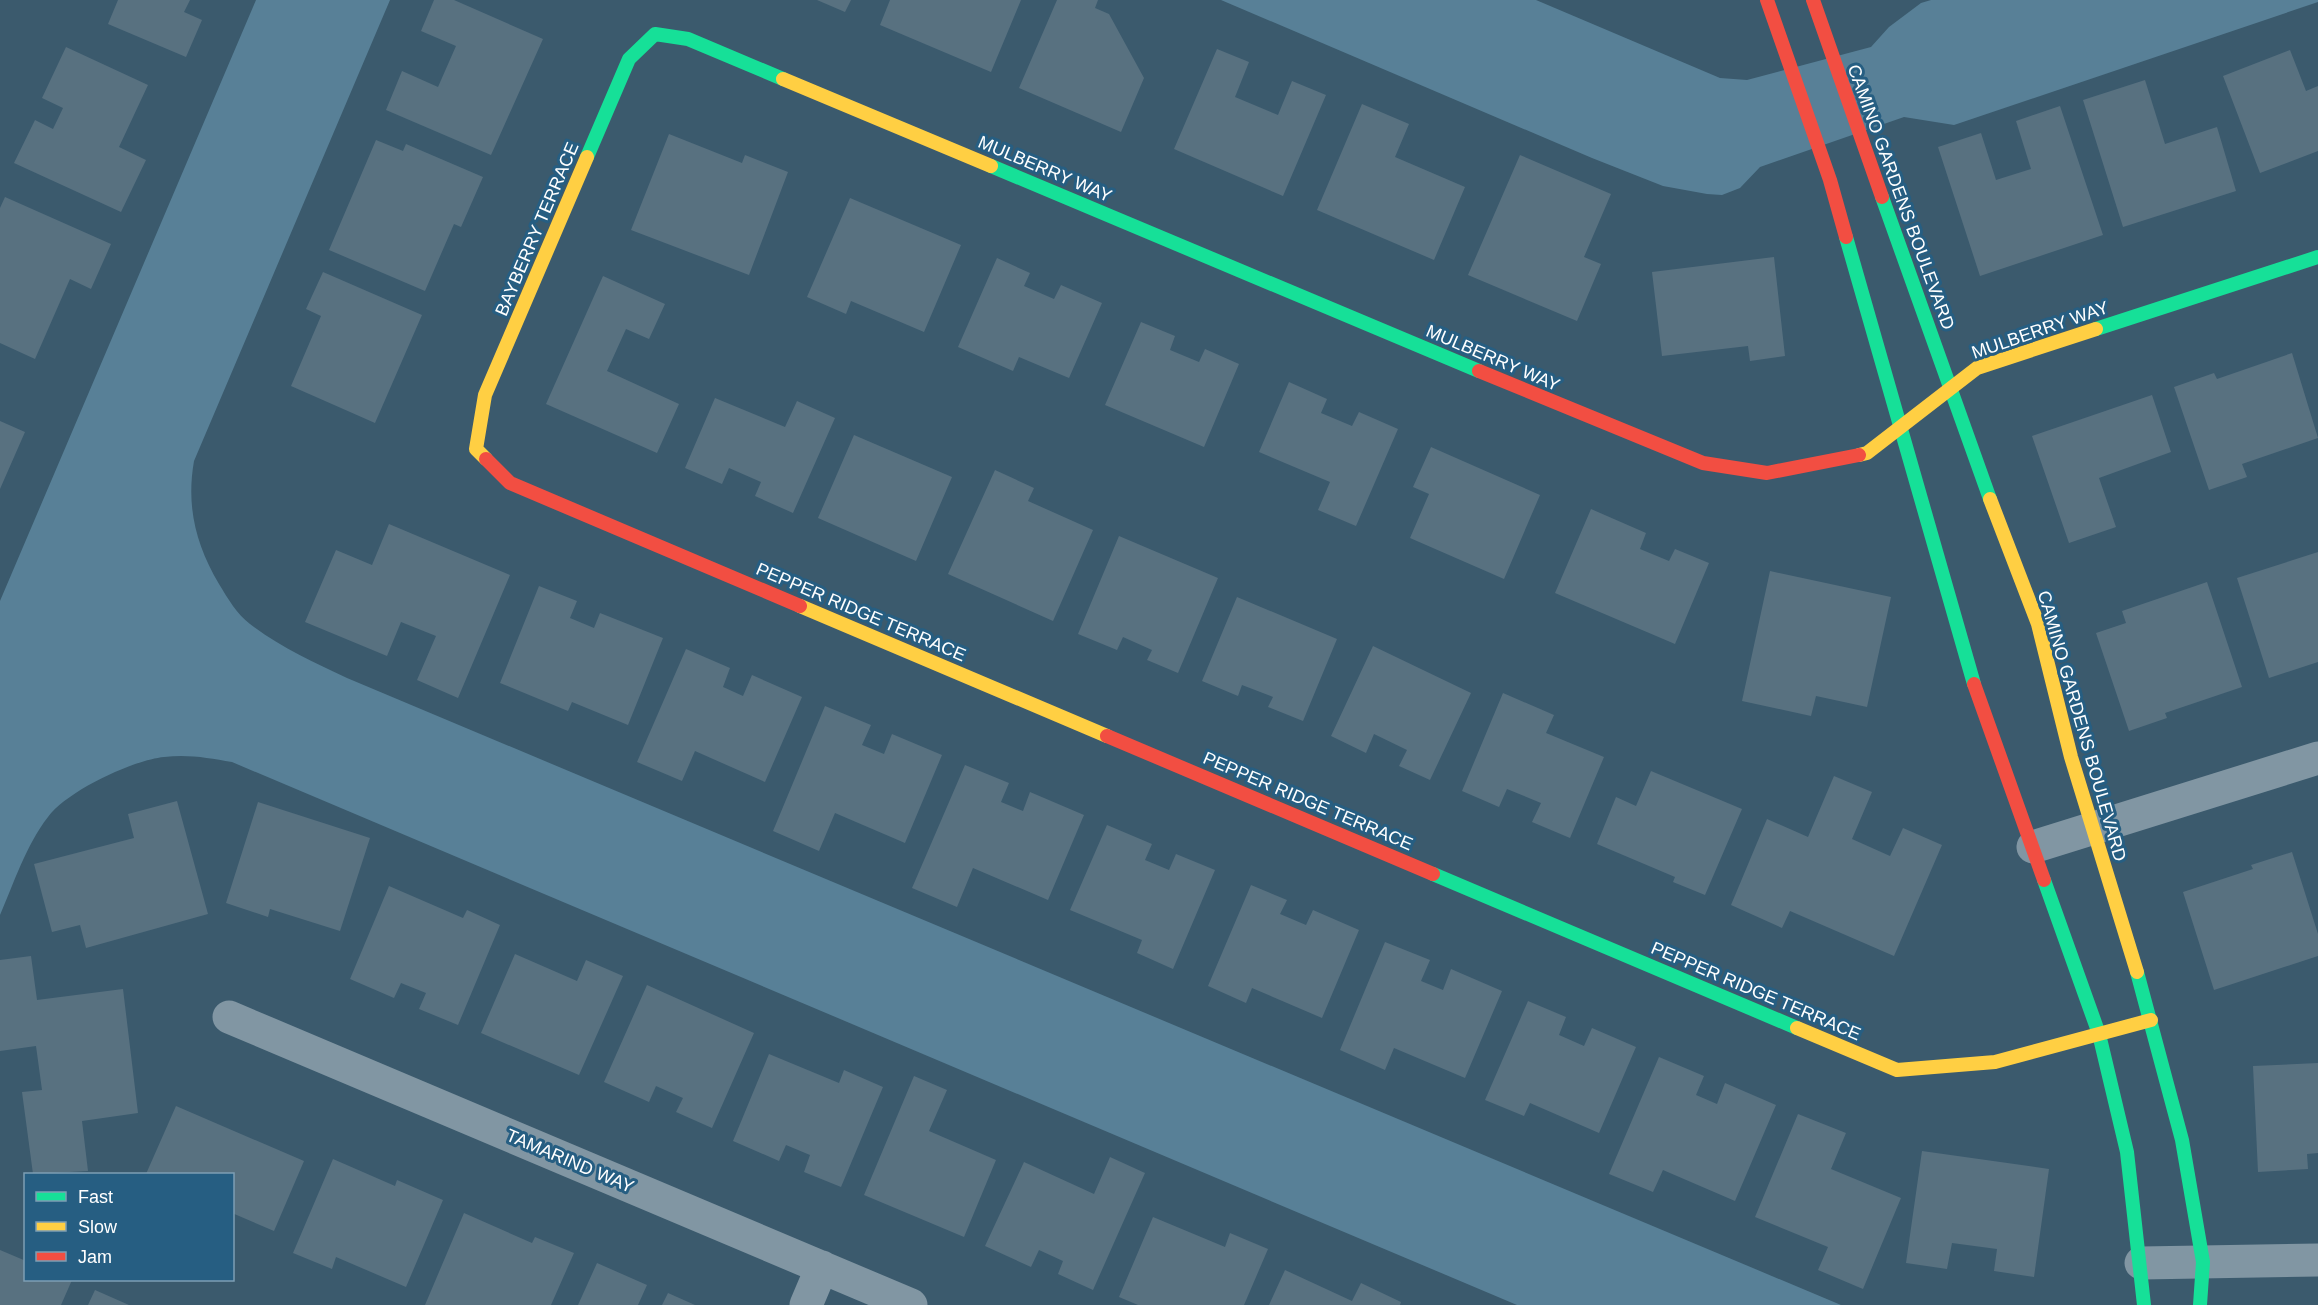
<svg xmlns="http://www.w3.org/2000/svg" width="2318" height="1305" font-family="Helvetica,sans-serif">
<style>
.water{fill:#588097}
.building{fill:#587180}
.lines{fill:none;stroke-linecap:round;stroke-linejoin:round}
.street{stroke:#8196a3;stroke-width:33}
.fast{stroke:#16e098;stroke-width:14}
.slow{stroke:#ffcf43;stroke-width:14}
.jam{stroke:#f24e42;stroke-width:14}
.labels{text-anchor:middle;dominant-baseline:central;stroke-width:6;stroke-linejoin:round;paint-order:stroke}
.street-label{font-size:18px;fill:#fff;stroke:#265e82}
</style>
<rect width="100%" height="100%" fill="#3b5a6d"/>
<!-- water -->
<path class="water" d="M256 0H390L194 461C186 507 196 545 219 584 228 599 237 614 250 624 280 647 313 662 347 678L1841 1305H1517L232 762C209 758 188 754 164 757 133 760 67 791 48 817 26 845 14 883 0 915V601Z
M1221 0H1536L1720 78 1747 80 1871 47 1889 27 1921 3 1931 0H2318V2L1954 125 1904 117 1760 167 1740 188 1722 195 1707 194 1663 186 1592 158Z"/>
<!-- building -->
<path class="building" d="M118 0H190L184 12 202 20 186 57 108 24Z
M434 0H454L543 39 491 155 386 110 402 71 438 87 456 46 421 31Z
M817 0H851L845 12Z
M890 0H1021L991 72 880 25Z
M1057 0H1098L1095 8 1109 14 1144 78 1121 132 1019 88Z
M66 47 148 85 119 147 146 160 121 212 14 163 35 120 53 129 63 108 42 98Z
M1217 49 1249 62 1235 97 1278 115 1292 81 1326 95 1283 196 1174 149Z
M2290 50 2306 91 2318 86V151L2260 173 2223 76Z
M2145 80 2165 144 2217 127 2236 191 2123 227 2083 100Z
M1362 104 1409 124 1395 157 1465 187 1434 260 1317 210Z
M2060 106 2103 235 1980 276 1938 147 1981 133 1996 180 2031 169 2016 121Z
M669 134 742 163 745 155 788 172 749 275 631 230Z
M376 140 403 151 406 144 483 177 461 227 454 224 425 291 329 250Z
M1520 155 1611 194 1584 257 1601 264 1577 321 1468 275Z
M5 197 111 244 91 289 70 279 35 359 0 343V208Z
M850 198 961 245 924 332 851 301 846 314 807 297Z
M1774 257 1785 356 1750 361 1748 346 1662 356 1652 272Z
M997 258 1030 273 1024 286 1054 299 1061 285 1102 303 1069 378 1019 357 1013 371 958 347Z
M323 272 422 315 375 423 291 386 321 316 306 309Z
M603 276 665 304 649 339 626 329 607 371 679 404 657 453 546 404Z
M1141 322 1175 336 1170 350 1199 362 1205 349 1239 364 1204 447 1105 405Z
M2292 353 2318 438 2242 464 2247 477 2209 490 2174 387 2214 373 2217 379Z
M1289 382 1327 399 1321 413 1352 426 1359 412 1398 429 1356 526 1318 510 1330 482 1259 452Z
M2152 395 2171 452 2099 478 2116 527 2069 543 2032 436Z
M715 398 785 427 797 401 835 418 793 513 755 496 761 482 729 468 722 484 685 468Z
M0 421 25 432 0 489Z
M854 435 952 477 916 561 818 518Z
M1431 447 1540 495 1504 579 1410 538 1429 494 1413 487Z
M995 470 1034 488 1028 501 1093 530 1053 621 948 574Z
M1591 509 1646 533 1640 549 1669 561 1675 549 1709 563 1675 644 1555 593Z
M389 524 510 575 458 698 417 680 436 636 401 622 387 656 305 622 336 550 372 565Z
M1119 536 1218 578 1178 673 1147 660 1152 650 1123 637 1117 650 1078 634Z
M2318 552V662L2269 678 2237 578Z
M1770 571 1891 597 1867 707 1816 696 1811 716 1742 701Z
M2207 582 2242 687 2165 713 2167 718 2129 731 2096 633 2126 623 2122 611Z
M539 586 577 601 570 618 594 628 600 613 663 638 628 725 572 702 568 711 500 683Z
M1237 597 1337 639 1303 721 1268 707 1273 697 1242 685 1238 696 1202 681Z
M1373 646 1471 693 1430 780 1399 766 1407 750 1374 734 1366 753 1331 736Z
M686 649 730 668 723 687 743 696 752 675 802 697 765 782 695 751 682 781 637 762Z
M1503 693 1554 715 1546 733 1604 757 1570 838 1532 822 1541 803 1507 789 1499 807 1462 791Z
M825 706 871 725 862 745 884 754 892 734 942 755 905 843 835 813 819 851 773 831Z
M965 765 1009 783 1001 802 1023 811 1030 792 1084 815 1048 900 973 868 957 907 912 888Z
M1651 771 1742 809 1705 895 1673 882 1675 877 1597 844 1616 797 1636 806Z
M1834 776 1872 792 1852 839 1890 856 1903 828 1942 845 1894 956 1790 911 1782 928 1731 905 1767 819 1808 837Z
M177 801 208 914 86 948 80 925 52 932 34 864 134 838 128 814Z
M258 802 370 838 340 931 270 909 268 917 226 903Z
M1107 825 1152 844 1145 860 1169 870 1176 854 1215 870 1173 969 1137 953 1142 940 1070 910Z
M2292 852 2318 934V956L2214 990 2183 892 2253 869 2251 865Z
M1251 885 1287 900 1280 914 1306 925 1313 910 1359 930 1322 1018 1252 988 1246 1003 1208 986Z
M389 886 463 918 467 910 500 925 458 1025 419 1009 426 993 401 983 394 998 350 979Z
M1385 942 1430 960 1421 981 1443 990 1451 969 1502 991 1465 1078 1394 1048 1385 1070 1340 1050Z
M515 954 577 981 586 960 623 976 579 1075 481 1033Z
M31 956 37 1000 123 989 138 1113 82 1121 88 1171 33 1174 22 1092 42 1090 36 1046 0 1051V960Z
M647 985 754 1033 712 1128 676 1112 683 1098 656 1086 649 1102 604 1082Z
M1528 1001 1566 1017 1559 1035 1584 1046 1592 1028 1636 1047 1599 1133 1530 1103 1524 1116 1485 1100Z
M769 1054 839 1083 844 1070 883 1087 841 1187 804 1172 810 1155 786 1145 779 1161 733 1141Z
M1659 1057 1704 1076 1696 1095 1717 1104 1725 1083 1776 1105 1735 1201 1663 1170 1653 1192 1609 1174Z
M2318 1063V1153L2307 1154 2308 1169 2258 1172 2253 1066Z
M914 1076 947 1090 929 1131 996 1160 964 1237 864 1195Z
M176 1106 304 1161 274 1231 232 1213V1174H146Z
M1798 1114 1846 1133 1831 1169 1901 1198 1863 1289 1818 1270 1828 1247 1755 1217Z
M1922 1151 2049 1169 2034 1277 1994 1271 1997 1249 1952 1243 1947 1269 1906 1263Z
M1110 1157 1145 1173 1093 1290 1058 1274 1063 1261 1039 1250 1031 1267 985 1246 1024 1162 1094 1194Z
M333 1159 395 1186 397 1180 443 1200 406 1287 336 1257 332 1269 293 1253Z
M464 1213 532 1243 535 1237 574 1253 551 1305H425Z
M1153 1217 1225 1247 1230 1233 1268 1249 1244 1305H1138L1119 1297Z
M0 1250 26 1261V1280H72L61 1305H0Z
M597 1263 647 1285 638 1305H578Z
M1285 1270 1352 1301 1361 1283 1401 1302 1400 1305H1269Z
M95 1290 129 1305H88Z
M668 1293 695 1305H662Z"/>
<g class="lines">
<!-- street -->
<path class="street" d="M2033 847 2318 758
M229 1017 911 1305
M2141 1263 2318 1260
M806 1305 822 1267"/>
<!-- fast -->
<path class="fast" d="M587 157 629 59 655 34 688 39 783 79
M991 166 1479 371
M1882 197 1990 499
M1846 237 1974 684
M2096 329 2318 257
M1433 874 1797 1028
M2044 880 2099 1034 2127 1152 2144 1305
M2137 972 2182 1140 2203 1262 2200 1305"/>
<!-- slow -->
<path class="slow" d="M783 79 991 166
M1859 455 1867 453 1977 368 2096 329
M486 459 476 449 485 395 587 157
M1990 499 2038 624 2071 757 2137 972
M800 606 1107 736
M1797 1028 1897 1070 1995 1062 2151 1020"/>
<!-- jam -->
<path class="jam" d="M1767 0 1830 180 1846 237
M1813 0 1882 197
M1479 371 1703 463 1767 473 1859 455
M486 459 510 483 800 606
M1974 684 2044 880
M1107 736 1433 874"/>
</g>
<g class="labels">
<!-- street labels -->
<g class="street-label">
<text transform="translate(1045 169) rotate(23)">MULBERRY WAY</text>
<text transform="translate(1901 197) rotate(70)">CAMINO GARDENS BOULEVARD</text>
<text transform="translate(537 229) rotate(-67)">BAYBERRY TERRACE</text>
<text transform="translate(2040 330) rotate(-19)">MULBERRY WAY</text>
<text transform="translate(1493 358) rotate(23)">MULBERRY WAY</text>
<text transform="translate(861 612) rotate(23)">PEPPER RIDGE TERRACE</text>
<text transform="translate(2082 726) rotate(74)">CAMINO GARDENS BOULEVARD</text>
<text transform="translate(1308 801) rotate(23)">PEPPER RIDGE TERRACE</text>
<text transform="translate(1756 991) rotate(23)">PEPPER RIDGE TERRACE</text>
<text transform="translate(570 1161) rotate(23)">TAMARIND WAY</text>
</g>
</g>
<!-- legend -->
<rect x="24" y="1173" width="210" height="108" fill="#265e82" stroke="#7d9eb4" stroke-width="1.5"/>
<rect x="36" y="1192" width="30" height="9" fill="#16e098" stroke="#7d9eb4" stroke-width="1.5"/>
<text x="78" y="1203" font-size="18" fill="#ffffff">Fast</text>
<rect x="36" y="1222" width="30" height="9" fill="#ffcf43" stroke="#7d9eb4" stroke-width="1.5"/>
<text x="78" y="1233" font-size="18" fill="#ffffff">Slow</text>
<rect x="36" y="1252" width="30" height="9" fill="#f24e42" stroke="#7d9eb4" stroke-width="1.5"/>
<text x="78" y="1263" font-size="18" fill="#ffffff">Jam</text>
</svg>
